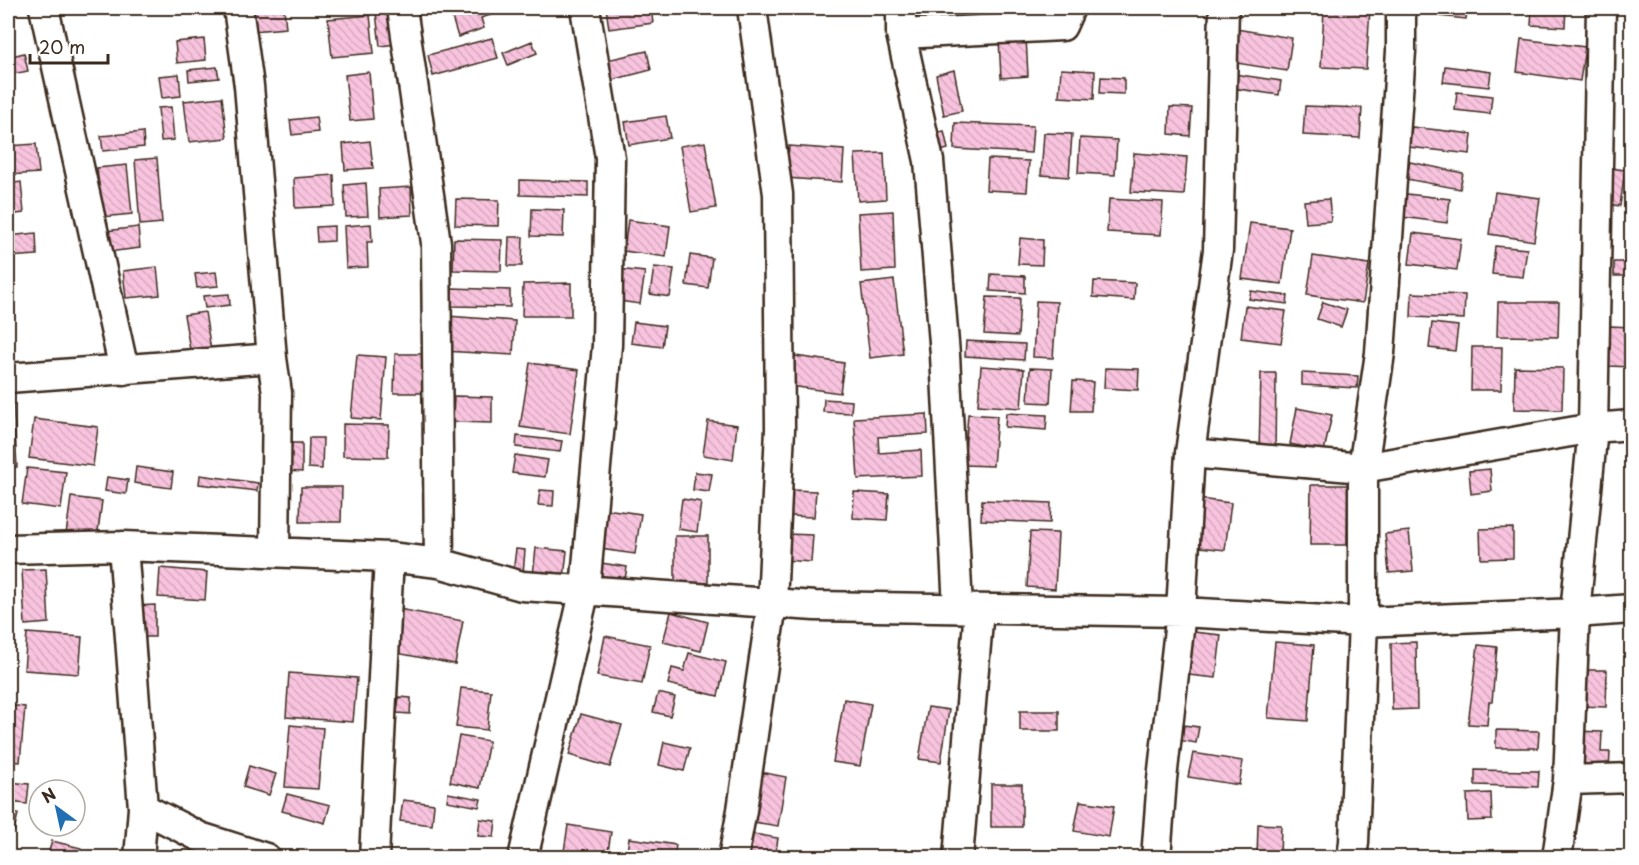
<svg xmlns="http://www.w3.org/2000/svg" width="1639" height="865" font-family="'Playpen Sans',sans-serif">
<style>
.building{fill:url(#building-back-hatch);stroke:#3b2a1e;stroke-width:1.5}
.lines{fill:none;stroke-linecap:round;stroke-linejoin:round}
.street-casing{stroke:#3b2a1e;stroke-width:33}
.street{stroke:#fff;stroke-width:28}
</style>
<defs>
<pattern id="building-back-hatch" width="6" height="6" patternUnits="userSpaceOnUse" patternTransform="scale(1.5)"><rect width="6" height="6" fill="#f8c3de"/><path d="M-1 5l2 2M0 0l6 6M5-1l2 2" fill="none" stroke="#d6a8be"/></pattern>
</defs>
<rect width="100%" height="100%" fill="#fff"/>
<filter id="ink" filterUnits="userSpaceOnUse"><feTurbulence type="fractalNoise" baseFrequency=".0167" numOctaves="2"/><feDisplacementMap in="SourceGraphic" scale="12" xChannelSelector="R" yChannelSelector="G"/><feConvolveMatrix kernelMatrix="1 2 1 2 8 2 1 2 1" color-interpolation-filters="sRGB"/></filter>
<g filter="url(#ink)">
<!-- building -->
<path class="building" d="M284 8 286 28 253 31 251 11Z
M449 8H495L497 13 481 18 484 28 458 37Z
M606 8H651L653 23 609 29Z
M928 8H957V14L928 16Z
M974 8H1023V15L974 18Z
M1324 8 1370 9 1366 69 1321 67Z
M1440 8H1468L1466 19 1439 16Z
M1532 8H1566L1565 27 1531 25Z
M394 11 397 44 380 46 376 13Z
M370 15 374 53 332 57 328 19Z
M1236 29 1292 38 1287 71 1230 62Z
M1026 37 1028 76 1001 78 999 39Z
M492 38 498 58 433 76 428 55Z
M204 39 206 60 177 63 175 42Z
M1521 39 1585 47 1580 81 1517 72Z
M532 41 537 53 508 65 503 53Z
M647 51 651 70 612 80 607 60Z
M24 53 28 71 8 75V57Z
M1445 66 1491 72 1489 87 1443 82Z
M217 67 219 78 189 81 188 70Z
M1061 69 1095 71 1094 99 1059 97Z
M954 70 962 111 944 115 936 75Z
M369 72 373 119 350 121 345 75Z
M179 74 181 96 162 98 159 76Z
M1234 74 1281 81 1279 95 1232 88Z
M1101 77 1124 78V94L1100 93Z
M1457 92 1492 96 1490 114 1455 110Z
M222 97 227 138 189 142 184 101Z
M1305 106 1362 108 1360 138 1303 135Z
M171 107 174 140 161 141 158 108Z
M1170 107 1192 108 1190 136 1169 134Z
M666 116 670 138 629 145 625 122Z
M316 117 318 132 292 135 290 120Z
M955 123 1033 126 1031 153 954 149Z
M1412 127 1472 134 1470 154 1409 147Z
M944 131 948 149 933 153 929 135Z
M143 132 144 147 103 151 101 136Z
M1044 133 1072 134 1069 177 1041 175Z
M1080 138 1117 140 1115 175 1078 173Z
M370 141 373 168 345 170 343 144Z
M705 142 716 208 691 212 680 146Z
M36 144 39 173 8 175V146Z
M789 146 844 150 842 182 786 178Z
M884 153 886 199 858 201 855 154Z
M1134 153 1187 157 1184 195 1131 192Z
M157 158 162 223 140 225 135 160Z
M988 159 1029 161 1027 192 986 190Z
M1410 162 1463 173 1460 189 1406 179Z
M127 165 132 214 102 217 97 168Z
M1610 168 1625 170 1620 206 1605 204Z
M334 175 335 206 295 208 294 178Z
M520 180 588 182V197L520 195Z
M21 182 24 213 8 215V184Z
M366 183 368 216 346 217 344 185Z
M411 187 412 215 380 217 379 189Z
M1495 192 1540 198 1534 241 1489 234Z
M1398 193 1450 199 1447 223 1395 216Z
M456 199 499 200 498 226 455 225Z
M1109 199 1163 202 1161 235 1107 232Z
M1329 199 1331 221 1306 223 1304 201Z
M532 209 564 210 563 237 531 236Z
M893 211 895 270 861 272 858 213Z
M628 220 670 226 666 257 624 251Z
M1250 223 1290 228 1282 284 1242 279Z
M371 224 372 242H367L368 267 346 268 344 226Z
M334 226V241L317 242 316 227Z
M138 227 140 248 108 252 106 231Z
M36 233 37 255 8 257V236Z
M1413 233 1461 239 1457 270 1409 264Z
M509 237H523L522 266H508Z
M1020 238 1043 240 1042 265 1018 264Z
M454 239 502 240 501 271 453 270Z
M1495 246 1527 249 1523 277 1492 274Z
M690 255 712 258 708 288 686 285Z
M1313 256 1369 264 1363 303 1307 295Z
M1614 262H1632V276H1614Z
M157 267 160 295 126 298 123 271Z
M654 267 674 269 670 297 650 294Z
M617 269 645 272 640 304 612 300Z
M216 272 218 286 197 288 195 274Z
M991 274 1025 276V293L990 291Z
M894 280 903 354 870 358 861 284Z
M1094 281 1135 283 1134 300 1093 297Z
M571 283V316H522L523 284Z
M452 288 510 290V307L451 306Z
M1251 291 1288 296 1287 304 1249 299Z
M1412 293 1465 295 1464 319 1411 317Z
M229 294 230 305 205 308 203 296Z
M987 297 1020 298 1018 336 984 334Z
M1626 299H1632V314H1626Z
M1036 301 1057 302 1053 358 1033 357Z
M1323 302 1347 310 1341 327 1317 319Z
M1498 302H1559L1558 337 1497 336Z
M1245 306 1286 311 1281 343 1241 338Z
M205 312 212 357 192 361 184 315Z
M447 316 515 321 513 355 444 351Z
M634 322 665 326 662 347 631 343Z
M1432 323 1458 326 1455 351 1429 348Z
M1610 326 1632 327V367L1609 366Z
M966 341 1025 344 1024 360 965 356Z
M1472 347H1502L1501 390H1471Z
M395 354H428L427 393H394Z
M357 355 386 357 381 420 351 418Z
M788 355 844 363 840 393 783 385Z
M530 363 579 370 570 434 520 427Z
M981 366 1024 369 1021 408 978 405Z
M1515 367 1563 368 1562 410 1514 409Z
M1030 368 1052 369 1050 403 1028 402Z
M1105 368 1139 369 1138 390 1104 388Z
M1261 373H1276L1275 454 1259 453Z
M1302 373 1358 376 1357 388 1302 385Z
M1073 381 1093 382 1091 411H1071Z
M8 396H13L17 467H8Z
M454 396 492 397V423L453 422Z
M824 399 852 401 851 413 823 412Z
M1297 408 1332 415 1324 451 1290 444Z
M1006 413 1047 415 1046 430 1005 427Z
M927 414 928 434 878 437 879 453 921 450 922 476 858 479 854 418Z
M968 414 997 416 993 466 964 465Z
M34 419 98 427 93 466 29 458Z
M708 421 737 425 733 460 703 455Z
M343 424 389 425 388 457 343 456Z
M517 436 562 441 560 452 516 447Z
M309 438H323L322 469 308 468Z
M286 443H302V472L285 471Z
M515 455 548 460 545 477 512 473Z
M136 467 173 472 171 488 134 483Z
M27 468 66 472 61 509 22 504Z
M1490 469 1492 491 1471 494 1469 471Z
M695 472 712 474 709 492 693 490Z
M200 475 258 483 257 491 199 484Z
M107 477 128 480 126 494 105 491Z
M1311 485H1348L1347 545H1310Z
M301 487H342L341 522H300Z
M540 490 554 491 553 506 538 505Z
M790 490 816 491 814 517 789 516Z
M854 492 889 494 887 520 853 518Z
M71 497 102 501 96 546 65 542Z
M682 499 701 502 697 532 678 529Z
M1198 499 1231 503 1225 550 1192 546Z
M982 500 1051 503 1050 523 981 520Z
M605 509 641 514 635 554 600 549Z
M1632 527V554H1628L1626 528Z
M1513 528V558L1481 559 1480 529Z
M1409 531 1413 571 1389 573 1385 534Z
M1030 532 1058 533 1055 589 1027 587Z
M786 534 813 535 811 562 784 560Z
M675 536H708V586H675Z
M536 548 567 551 564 578 533 575Z
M516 549 525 550 523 574 513 573Z
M601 563 627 567 624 586 599 583Z
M160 568 207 572 205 600 158 597Z
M46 569 49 623 25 625 22 570Z
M155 605V637H133V606Z
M399 609 463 621 455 664 391 652Z
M671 612 708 622 701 651 663 642Z
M1184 631 1221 635 1216 678 1179 674Z
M27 633 82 637 79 674 24 670Z
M605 636 650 645 642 684 597 676Z
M1275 642 1314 645 1308 721 1268 718Z
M1416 642 1417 709 1392 710 1391 643Z
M1478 645 1497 647 1492 702H1489L1487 725 1468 724Z
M689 653 726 662 718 696 668 684 672 668 684 671Z
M1582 670H1607L1606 707 1581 706Z
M289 673 357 678 353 722 286 717Z
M461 688 491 691 487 730 456 727Z
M658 693 675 697 670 716 653 712Z
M399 697 411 698 410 714 397 713Z
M844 699 871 704 860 766 833 762Z
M8 705 25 707 20 762 8 761Z
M928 707 949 710 941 762 919 759Z
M1020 711H1059V731H1020Z
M581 714 622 725 610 767 569 755Z
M1175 724 1199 727 1196 743 1172 739Z
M290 725 323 728 318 789 285 787Z
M1496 730 1539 731 1538 748H1496Z
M1576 731 1602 732 1601 752H1610L1609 772H1575Z
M459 736 489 741 480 788 450 782Z
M664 742 690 748 684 771 659 765Z
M1193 753 1243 761 1239 785 1188 777Z
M249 766 276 774 269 795 243 787Z
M1475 770 1539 771 1538 787 1475 785Z
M755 771 786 777 778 826 747 821Z
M8 782 29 784 27 804 8 802Z
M991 784H1022V827H991Z
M448 793 481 799 479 807 447 801Z
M1491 793 1492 820 1468 821 1467 794Z
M287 794 330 805 325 823 282 811Z
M403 800 434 804 432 825 400 821Z
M1080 801 1114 806 1109 837 1074 831Z
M8 812 18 814 14 831 8 829Z
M480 819 496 821 494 837 478 836Z
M1258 824 1281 825 1280 858H1257Z
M568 825 611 832 607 858H563Z
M753 834 778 838 775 858H750Z
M629 838 676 845 674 858H626Z
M52 841 81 848 78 858H47Z"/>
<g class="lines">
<!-- street casing -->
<g class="street-casing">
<path id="street" d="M44 8 124 370
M238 8 249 86 272 358 277 393 275 552
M402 8 436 243 439 563
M901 8V34L929 161 945 355 958 608
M901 34 1062 26 1070 8
M8 378 272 358
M1190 453 1363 468 1593 428 1632 425
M123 546 143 808 139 858
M8 549 123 546 389 557 439 563 522 586 815 606 1181 612 1363 622 1575 613 1632 609
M1568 780 1632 778
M143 808 200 837 266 858
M374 858 389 557
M523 858 585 589 607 345 610 158 585 8
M733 858 742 810 772 604 780 429 778 194 752 8
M958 858 979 609
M1156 858 1162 779 1181 612 1190 453 1218 250 1224 8
M1352 858 1354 842 1363 622V468L1380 353 1401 51V8
M1557 858 1568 780 1575 613 1593 428 1601 8"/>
</g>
<!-- street -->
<use href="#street" class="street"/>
</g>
</g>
<!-- margin -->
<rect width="1639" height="865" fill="none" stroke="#fff" stroke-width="30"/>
<rect x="15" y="15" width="1609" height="835" fill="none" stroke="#3b2a1e" stroke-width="2" filter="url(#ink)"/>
<!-- north arrow -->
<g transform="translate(57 808) rotate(327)"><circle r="28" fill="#ffffff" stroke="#b1aaa5" stroke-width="1.5"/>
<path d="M0-4.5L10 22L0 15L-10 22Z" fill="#1f6fb2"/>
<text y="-9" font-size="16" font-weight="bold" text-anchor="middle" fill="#3b2a1e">N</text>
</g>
<!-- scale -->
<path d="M30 54v9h78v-9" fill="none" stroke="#3b2a1e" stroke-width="3"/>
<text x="39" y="54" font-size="18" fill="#3b2a1e" stroke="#ffffff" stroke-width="4.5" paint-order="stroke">20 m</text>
</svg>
